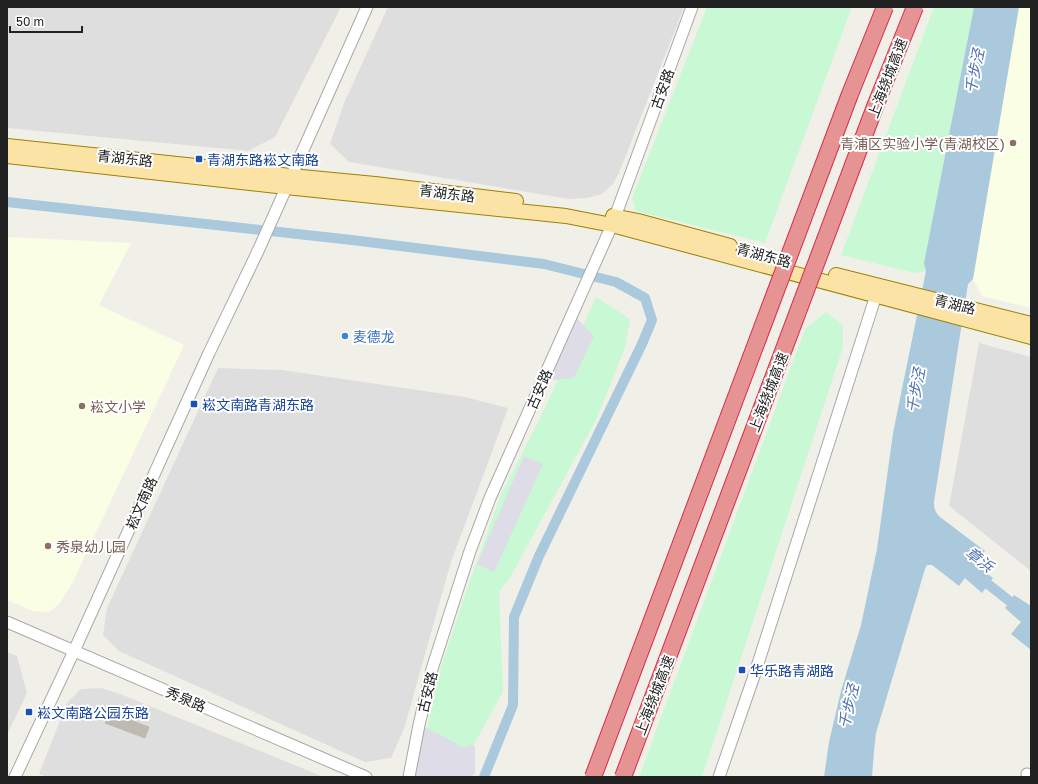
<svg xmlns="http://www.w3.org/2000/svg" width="1038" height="784" font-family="'Golos Text','Noto Sans SC',sans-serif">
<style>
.residential{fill:#dfdede}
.education{fill:#fafee4}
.park{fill:#c8f9d4}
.plaza{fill:#dedce7}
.water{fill:#aac9dd}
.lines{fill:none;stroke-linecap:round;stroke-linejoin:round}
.canal{stroke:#aac9dd;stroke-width:10}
.building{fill:#beb9b1;stroke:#c3b9ab}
.minor-casing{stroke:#a8a8a8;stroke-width:13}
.major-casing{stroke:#9b8203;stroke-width:16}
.minor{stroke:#fff;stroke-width:11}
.major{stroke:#fae3a4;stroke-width:14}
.highway-bridge-casing{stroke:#d82c4b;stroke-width:18;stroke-linecap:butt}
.highway-bridge{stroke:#e69394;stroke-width:16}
.education-dot{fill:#8d6e63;stroke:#fff;stroke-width:1.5}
.transit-dot{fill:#1a4fb4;stroke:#fff;stroke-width:1.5}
.shop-dot{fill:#3f7fe0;stroke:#fff;stroke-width:1.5}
.labels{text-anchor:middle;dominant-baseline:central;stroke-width:4;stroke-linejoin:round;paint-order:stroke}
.street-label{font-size:14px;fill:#212121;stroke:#fff}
.education-label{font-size:14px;fill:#785e54;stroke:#fff;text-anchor:start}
.transit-label{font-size:14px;fill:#164399;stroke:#fff;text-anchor:start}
.shop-label{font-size:14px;fill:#366cbe;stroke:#fff;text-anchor:start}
.water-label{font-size:15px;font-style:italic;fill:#4e6fb0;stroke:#fff}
</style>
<rect width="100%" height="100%" fill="#f1f0e8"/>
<!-- residential -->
<path class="residential" d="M7 7H341L275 137 248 151 7 128Z
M388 7H684L619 173 613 184 602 194 587 198 569 199 349 162 330 144 344 103Z
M979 343 1031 357V571L949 506Z
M218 368 282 370 465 397 508 408 488 463 451 562 404 729 391 758 365 762 119 651 103 635 107 608Z
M7 652 17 656 27 693 7 735V751Z
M101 688 120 694 324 777H48L39 774 67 703 81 689Z"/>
<!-- education -->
<path class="education" d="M1019 7H1031V308L982 296 973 279Z
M7 237 131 243 99 305 184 345 72 584 59 604 49 612 33 611 7 600Z"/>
<!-- park -->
<path class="park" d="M707 7H852L765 243 636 211 632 198Z
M934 7H974L924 263 926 271 914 273 841 255Z
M596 297 630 319 625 348 596 420 511 576 499 592 503 692 468 755 470 777H417L438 676 465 595 500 497 543 412Z
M826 312 843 325V347L702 777H639L805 329Z"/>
<!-- plaza -->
<path class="plaza" d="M573 314 594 336 574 378 543 381Z
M524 456 543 464 494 572 477 564Z
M419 725 443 736 464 748 472 744 475 747V774L468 777H409Z"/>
<!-- water -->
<path class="water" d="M974 7H1019L973 279 968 284 934 502C934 509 935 512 940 517L985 551 975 564 993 578 982 593 965 578 959 586 932 565H927L925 569 876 733 874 751 872 777H824L829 742 841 691 861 625 877 549 893 433 926 271 924 263Z
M1014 595 1031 606V650L1011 634 1021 622 1005 608Z"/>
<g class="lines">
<!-- canal -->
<path class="canal" d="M7 202 352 240 544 264 616 282 645 298 652 320 642 344 539 556 514 617 513 705 484 777
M979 577 1031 618"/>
</g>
<!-- building -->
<path class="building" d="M125 710 136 714 133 721 149 727 145 738 105 723 109 712 122 717Z"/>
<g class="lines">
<!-- minor casing -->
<g class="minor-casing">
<path id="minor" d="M7 622 366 777
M1027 774 1031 777
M15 777 74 651 209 353 258 251 367 7
M409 777 419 725 432 669 470 551 490 498 612 225 692 7
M719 777 754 676 878 289"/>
</g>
<!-- major casing -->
<g class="major-casing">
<path id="major" d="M7 146 291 176 375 184 516 201
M7 156 286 187 566 216 612 225 1031 337
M613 216 638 221 730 246
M836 275 1031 324"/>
</g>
<!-- minor -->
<use href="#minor" class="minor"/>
<!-- major -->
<use href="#major" class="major"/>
<!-- highway-bridge casing -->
<g class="highway-bridge-casing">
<path id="highway-bridge" d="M593 777 850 94 885 7
M623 777 876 104 915 7"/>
</g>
<!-- highway-bridge -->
<use href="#highway-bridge" class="highway-bridge"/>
</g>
<!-- markers -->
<g class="education-dot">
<circle cx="1013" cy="143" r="4"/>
<circle cx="82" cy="406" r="4"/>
<circle cx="48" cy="546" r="4"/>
</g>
<g class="transit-dot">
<rect x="195" y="155" width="8" height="8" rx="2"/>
<rect x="190" y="400" width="8" height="8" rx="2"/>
<rect x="738" y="666" width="8" height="8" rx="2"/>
<rect x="25" y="708" width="8" height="8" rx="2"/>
</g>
<circle class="shop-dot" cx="345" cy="336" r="4"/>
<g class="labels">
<!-- street labels -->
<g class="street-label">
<text transform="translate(887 78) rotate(-69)">上海绕城高速</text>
<text transform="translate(662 89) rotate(-70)">古安路</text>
<text transform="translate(125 158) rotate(6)">青湖东路</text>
<text transform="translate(447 193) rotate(7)">青湖东路</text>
<text transform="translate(764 255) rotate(15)">青湖东路</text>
<text transform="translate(955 304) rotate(14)">青湖路</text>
<text transform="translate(539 389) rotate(-66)">古安路</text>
<text transform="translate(768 392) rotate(-69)">上海绕城高速</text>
<text transform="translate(141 503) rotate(-66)">崧文南路</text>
<text transform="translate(427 692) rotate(-76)">古安路</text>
<text transform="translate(654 695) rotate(-69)">上海绕城高速</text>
<text transform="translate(186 699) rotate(23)">秀泉路</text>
</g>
<!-- education labels -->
<g class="education-label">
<text x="1005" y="143" text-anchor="end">青浦区实验小学(青湖校区)</text>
<text x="90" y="406">崧文小学</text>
<text x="56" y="546">秀泉幼儿园</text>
</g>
<!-- transit labels -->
<g class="transit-label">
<text x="207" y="159">青湖东路崧文南路</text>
<text x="202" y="404">崧文南路青湖东路</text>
<text x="750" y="670">华乐路青湖路</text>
<text x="37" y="712">崧文南路公园东路</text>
</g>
<!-- shop labels -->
<g class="shop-label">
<text x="353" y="336">麦德龙</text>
</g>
<!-- water labels -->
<g class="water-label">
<text transform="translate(974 71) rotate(-79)">千步泾</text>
<text transform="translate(915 390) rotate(-80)">千步泾</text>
<text transform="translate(980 559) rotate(38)">章浜</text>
<text transform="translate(848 706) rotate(-77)">千步泾</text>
</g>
</g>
<!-- border -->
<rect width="1038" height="784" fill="none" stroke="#212121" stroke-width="16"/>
<!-- scale -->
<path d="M10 26v6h72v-6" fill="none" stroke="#212121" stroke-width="2"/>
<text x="16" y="26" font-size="12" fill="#212121" stroke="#ffffff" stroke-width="3" paint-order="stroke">50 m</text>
</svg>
